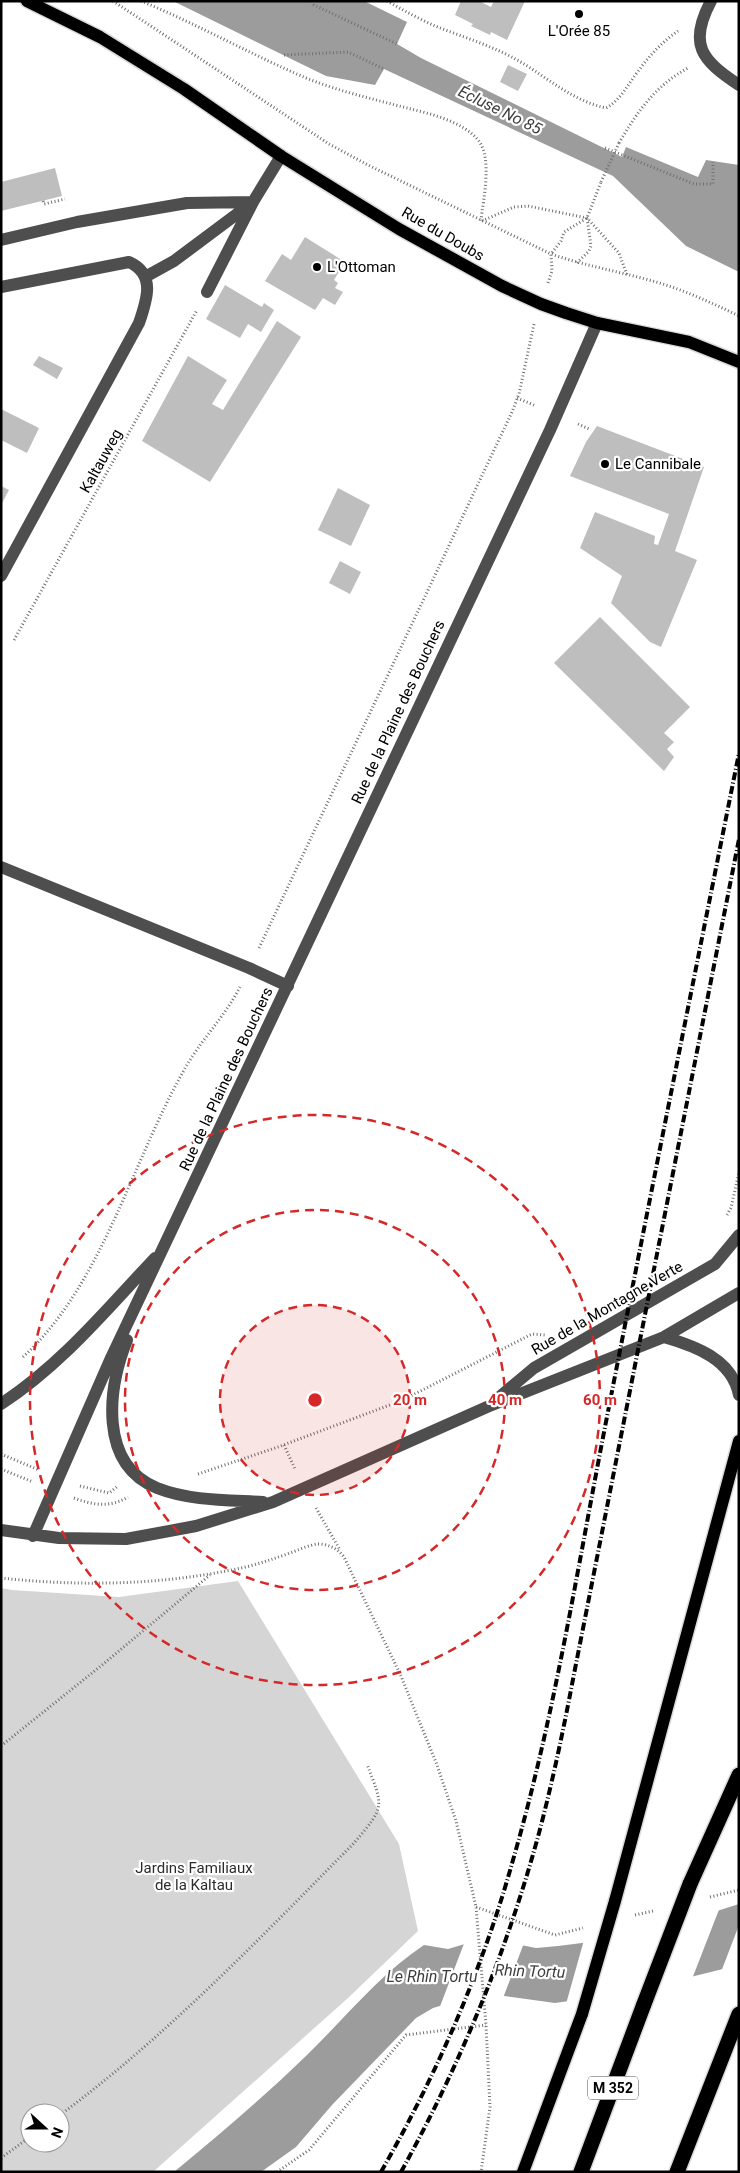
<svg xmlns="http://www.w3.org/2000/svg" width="740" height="2173" font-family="Roboto,sans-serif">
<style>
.green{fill:#d5d5d5;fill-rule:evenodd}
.water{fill:#9c9c9c}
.pier{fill:#fff}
.building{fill:#bebebe}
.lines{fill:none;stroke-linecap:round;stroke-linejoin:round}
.major-casing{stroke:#dbdbdb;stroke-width:15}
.highway-casing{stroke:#dbdbdb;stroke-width:18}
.path{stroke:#707070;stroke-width:3;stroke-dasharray:1 2.5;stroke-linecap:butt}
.minor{stroke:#4e4e4e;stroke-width:12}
.major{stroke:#000;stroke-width:12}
.highway{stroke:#000;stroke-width:15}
.rail{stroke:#000;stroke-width:4;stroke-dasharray:8 2.5 1 2.5;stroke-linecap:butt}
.major-bridge-casing{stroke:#dbdbdb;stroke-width:15;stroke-linecap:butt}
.highway-bridge-casing{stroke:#dbdbdb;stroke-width:18;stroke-linecap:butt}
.path-bridge{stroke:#707070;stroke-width:3;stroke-dasharray:1 2.5;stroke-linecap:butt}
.major-bridge{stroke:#000;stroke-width:12}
.highway-bridge{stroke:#000;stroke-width:15}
.ring{fill:none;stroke:#d62828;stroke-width:2.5;stroke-dasharray:9 6}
.poi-dot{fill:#000;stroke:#fff;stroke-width:2}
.labels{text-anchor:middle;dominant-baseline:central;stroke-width:4.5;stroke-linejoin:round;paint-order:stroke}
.shield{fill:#fff;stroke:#4c4c4c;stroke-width:1}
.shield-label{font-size:14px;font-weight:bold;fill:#000}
.poi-label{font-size:15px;fill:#000;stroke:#fff;text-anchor:start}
.street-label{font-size:15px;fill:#000;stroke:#fff}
.park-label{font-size:15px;fill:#2c2c2c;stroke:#fff}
.water-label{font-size:16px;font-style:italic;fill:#3d3d3d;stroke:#fff}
.centre{fill:#d62828;stroke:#fff;stroke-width:2.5}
.ring-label{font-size:15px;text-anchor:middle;font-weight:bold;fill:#d62828;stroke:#fff;stroke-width:4.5;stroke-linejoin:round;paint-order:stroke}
</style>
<rect width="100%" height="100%" fill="#fff"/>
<!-- green -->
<path class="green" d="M238 1581 399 1844 418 1931 348 1998 153 2172H1V1588L12 1590 119 1597ZM30 2113H60V2143H30Z"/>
<!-- water -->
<path class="water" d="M173 1H364L407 22 397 44 421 58 622 157 626 147 698 177 706 160 739 165V272L686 246 613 176 384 69 375 85 326 76Z
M739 1904V1965L626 1993 555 2003 483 1993 433 2008 416 2018 332 2105 296 2147 261 2172H174C220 2134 265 2096 308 2054 346 2017 380 1974 424 1945L448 1949 485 1938 536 1948 558 1946 638 1936Z"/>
<!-- pier -->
<path class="pier" d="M720 1907 692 1979 627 1996 566 2004 584 1940 637 1933Z
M739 1925V1968L721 1972Z
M485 1935 524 1943 503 1998 483 1995 439 2009 465 1941Z"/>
<!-- building -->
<path class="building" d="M461 1H479L491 7 494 1H525L507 40 491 32 490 35 471 26 473 24 455 15Z
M508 65 527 74 518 91 500 82Z
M55 168 62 196 1 211V182Z
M305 237 345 262 334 280 338 283 335 288 343 292 335 305 323 298 315 310 265 281 282 254 291 260Z
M225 285 262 307 264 303 274 310 261 332 248 324 240 338 206 319Z
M277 321 301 337 210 482 142 441 188 356 227 380 212 404 223 410Z
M39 356 63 368 57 379 33 365Z
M1 409 39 428 27 453 1 440Z
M597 426 704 467 675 551 697 560 661 647 650 642 611 603 622 576 580 548 595 512 655 536 654 544 658 545 669 514 570 476 586 442Z
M1 486 9 490 1 505Z
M338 488 370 505 351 546 318 530Z
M340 561 361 572 350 594 329 583Z
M600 617 690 707 664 733 674 742 667 749 674 757 664 771 554 663Z"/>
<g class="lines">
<!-- major casing -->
<g class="major-casing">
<path id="major" d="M27 1 100 37 184 89 281 156 399 229 502 286 541 304 566 313 597 323 689 342 739 362
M615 1901 739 1441
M523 2172 582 2014"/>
</g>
<!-- highway casing -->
<g class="highway-casing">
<path id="highway" d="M690 1884 739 1775
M581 2172 644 2004
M677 2172 739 2014"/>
</g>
<!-- path -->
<path class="path" d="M113 1 329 144 368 165 551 254C583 265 616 271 649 280 680 288 710 302 739 316
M141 1C197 24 250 54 306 78 338 91 373 99 407 108 431 114 462 121 478 140 493 158 483 200 481 221
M312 1 314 5 397 44
M387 1C403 10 419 19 435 26 463 37 493 46 519 61 548 78 573 101 606 108 621 100 628 84 639 70 650 55 663 41 678 31
M284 55 348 52 384 69
M619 143C637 112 656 85 688 68
M605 148 694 184H713V162
M43 201 44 204 65 199
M482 221 514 207 528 206 587 218 619 253 627 275
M577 263 589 251 591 246 587 218 601 182
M548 283 552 271 551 254 561 241 564 232 587 218
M517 398 536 406
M578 424 589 429
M14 640 197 310
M259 948 512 412 519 394 534 324
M727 1215 731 1208 739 1172
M23 1357C102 1285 131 1164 183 1072 199 1042 224 1018 240 987
M284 1445 295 1469
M1 1454 39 1470
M1 1469 33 1482
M198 1474 278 1447 403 1400 532 1334 545 1335
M80 1486 109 1493 118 1486
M74 1498C92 1505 110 1508 128 1497
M316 1508 340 1550
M1 1578C84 1587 168 1585 250 1566 264 1562 276 1558 290 1553 298 1550 309 1545 318 1544 329 1544 338 1549 344 1557L401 1676 437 1765 456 1821 476 1907 486 2025 490 2107 481 2172
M1 1746 107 1661 210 1575
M710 1897 739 1890
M476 1907 555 1935 583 1928
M635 1915 653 1911
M60 2115C168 2035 261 1937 355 1842 386 1805 383 1807 367 1764
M1 2158 30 2137
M277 2172 309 2150 406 2035 486 2025"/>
<!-- minor -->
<path class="minor" d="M711 1C688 44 701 60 739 85
M1 240 77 222 187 203 253 202
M145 277 174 261 249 205
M1 287 129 262C156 274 147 300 139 323L1 576
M207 292 253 202 281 156
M1 867 249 968 288 986
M664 1337C695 1346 732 1359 739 1395
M127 1340C108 1388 98 1464 157 1488 190 1501 228 1500 263 1502
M497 1399 534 1368 715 1264 739 1235
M1 1404C61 1365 106 1310 155 1258
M1 1530 59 1538 126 1539 196 1526 273 1502 487 1407 664 1337 739 1293
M33 1536 111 1358 550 430 597 323"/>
<!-- major -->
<use href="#major" class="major"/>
<!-- highway -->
<use href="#highway" class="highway"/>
<!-- rail -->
<path class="rail" d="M381 2172C437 2074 483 1968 513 1860 554 1718 577 1571 605 1427 649 1202 694 978 739 753
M401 2172C460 2065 507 1951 539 1833 553 1780 564 1727 574 1674L739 839"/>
<!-- major-bridge casing -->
<g class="major-bridge-casing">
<path id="major-bridge" d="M582 2014 615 1901"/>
</g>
<!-- highway-bridge casing -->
<g class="highway-bridge-casing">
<path id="highway-bridge" d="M644 2004 690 1884"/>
</g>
<!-- path-bridge -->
<path class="path-bridge" d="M601 182 619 143"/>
<!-- major-bridge -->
<use href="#major-bridge" class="major-bridge"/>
<!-- highway-bridge -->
<use href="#highway-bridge" class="highway-bridge"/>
</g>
<!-- distance rings -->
<circle cx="315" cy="1400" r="95" fill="#d62828" fill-opacity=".12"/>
<g class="ring">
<circle cx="315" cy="1400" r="95"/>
<circle cx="315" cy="1400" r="190"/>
<circle cx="315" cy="1400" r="285"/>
</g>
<!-- markers -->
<g class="poi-dot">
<circle cx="579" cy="14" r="5"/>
<circle cx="317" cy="267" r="5"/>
<circle cx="605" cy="464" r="5"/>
</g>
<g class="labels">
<!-- shield labels -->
<rect class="shield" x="588" y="2076.5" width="50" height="23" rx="4"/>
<g class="shield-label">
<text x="613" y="2088">M 352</text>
</g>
<!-- poi labels -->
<g class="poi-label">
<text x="579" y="31" text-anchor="middle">L'Orée 85</text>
<text x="327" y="267">L'Ottoman</text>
<text x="615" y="464">Le Cannibale</text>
</g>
<!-- street labels -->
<g class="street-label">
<text transform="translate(443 234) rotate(30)">Rue du Doubs</text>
<text transform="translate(101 461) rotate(-61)">Kaltauweg</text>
<text transform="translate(398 712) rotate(-65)">Rue de la Plaine des Bouchers</text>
<text transform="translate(226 1079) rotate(-65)">Rue de la Plaine des Bouchers</text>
<text transform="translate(607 1308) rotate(-30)">Rue de la Montagne Verte</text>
</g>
<!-- park labels -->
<g class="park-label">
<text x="194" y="1868">Jardins Familiaux<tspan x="194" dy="17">de la Kaltau</tspan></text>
</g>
<!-- water labels -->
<g class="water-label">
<text transform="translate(500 110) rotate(26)">Écluse No 85</text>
<text transform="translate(530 1971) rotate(2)">Rhin Tortu</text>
<text x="432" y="1976">Le Rhin Tortu</text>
</g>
</g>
<circle cx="315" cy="1400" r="8" class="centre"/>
<g class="ring-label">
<text x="410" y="1405">20 m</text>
<text x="505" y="1405">40 m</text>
<text x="600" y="1405">60 m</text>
</g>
<!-- border -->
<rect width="740" height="2173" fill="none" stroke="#000000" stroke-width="5"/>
<!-- north arrow -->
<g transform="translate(45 2128) rotate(111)"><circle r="24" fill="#ffffff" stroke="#999999"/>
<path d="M0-4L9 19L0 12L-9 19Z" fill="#000000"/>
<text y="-8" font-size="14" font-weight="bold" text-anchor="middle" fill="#000000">N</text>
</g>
</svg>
